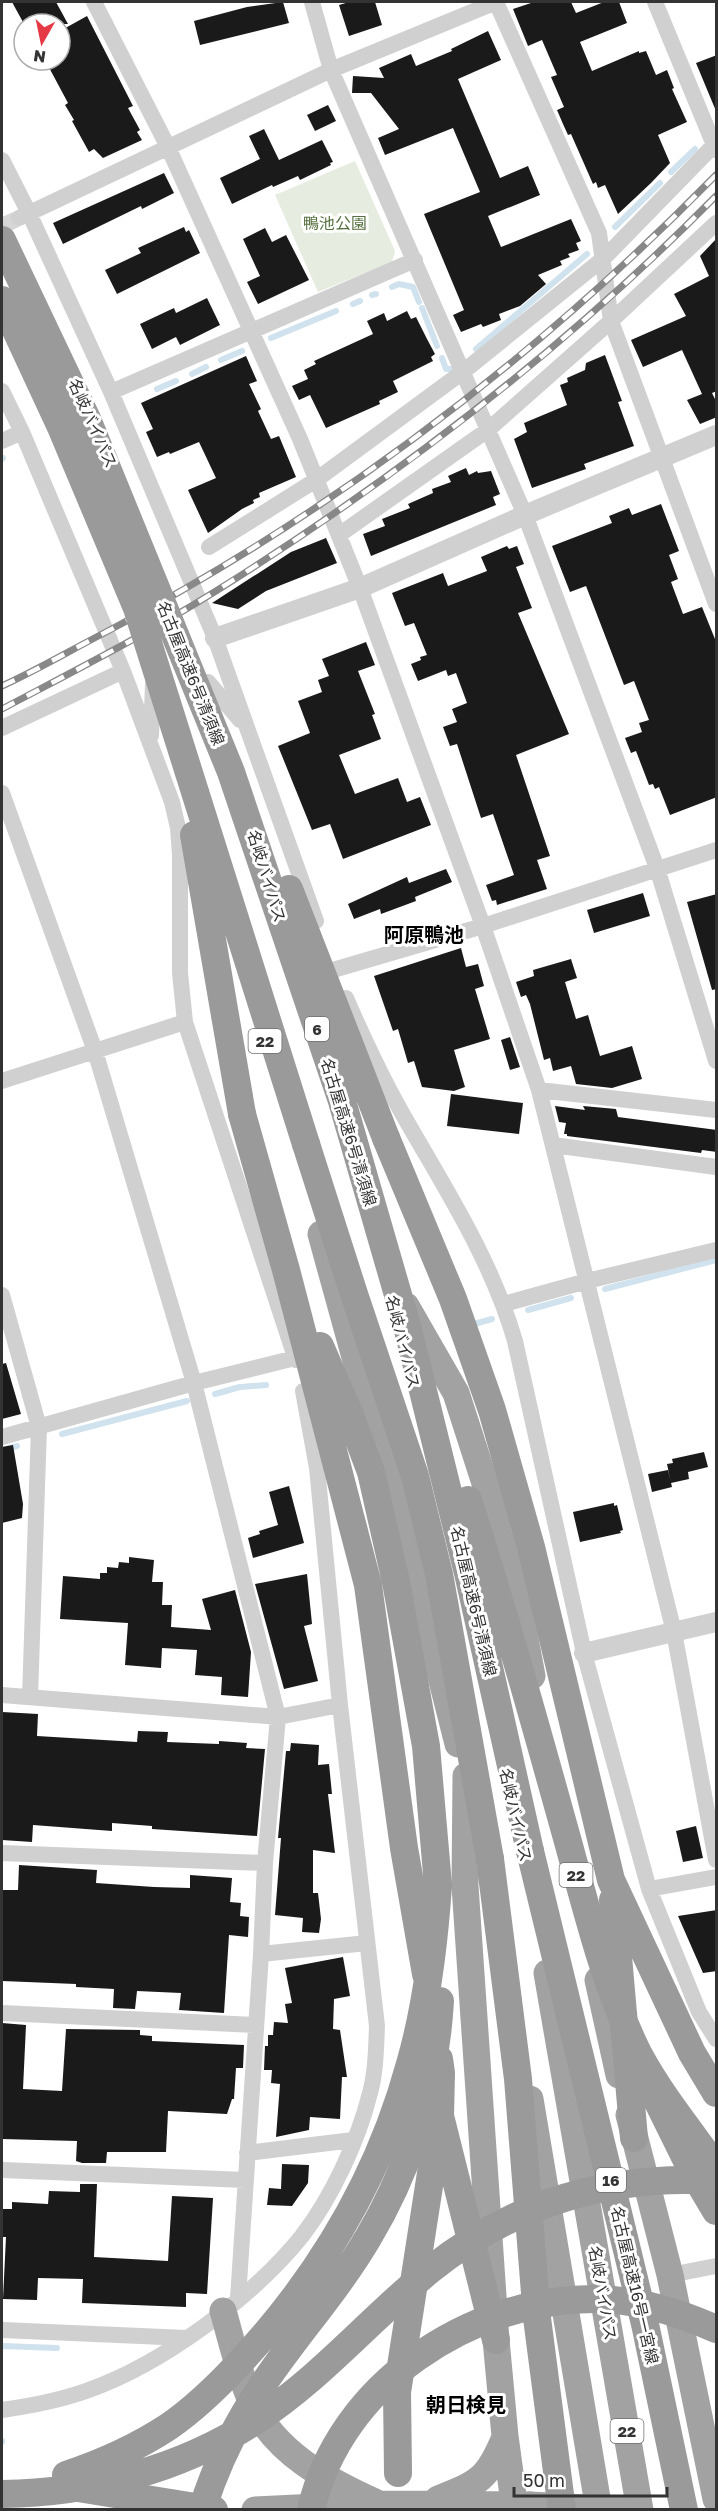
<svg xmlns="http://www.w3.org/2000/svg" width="718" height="2511" font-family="'Golos Text','Noto Sans JP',sans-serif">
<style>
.green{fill:#e6ecdf}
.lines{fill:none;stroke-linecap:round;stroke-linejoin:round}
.stream{stroke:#cfe2ee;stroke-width:6}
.building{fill:#1a1a1a}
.minor-tunnel{stroke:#d6d6d6;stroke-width:16;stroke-dasharray:16 8;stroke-linecap:butt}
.minor{stroke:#d0d0d0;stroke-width:16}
.tertiary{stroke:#d0d0d0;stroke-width:20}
.trunk{stroke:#a2a2a2;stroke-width:27}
.motorway{stroke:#9a9a9a;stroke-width:28}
.rail-casing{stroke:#888;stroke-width:7}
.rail{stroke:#fff;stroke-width:4.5;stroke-dasharray:14;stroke-linecap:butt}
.trunk-bridge{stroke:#a2a2a2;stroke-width:27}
.motorway-bridge{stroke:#9a9a9a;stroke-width:28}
.labels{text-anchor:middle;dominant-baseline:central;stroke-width:6;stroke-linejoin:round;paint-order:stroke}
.shield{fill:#fff;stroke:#707070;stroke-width:1.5}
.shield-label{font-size:15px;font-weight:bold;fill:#333}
.park-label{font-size:16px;fill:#56703f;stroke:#fff}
.street-label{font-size:16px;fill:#333;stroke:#fff}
.quarter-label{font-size:20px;font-weight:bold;fill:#000;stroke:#fff}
</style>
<rect width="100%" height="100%" fill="#fff"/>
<!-- green -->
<path class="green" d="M355 161 395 251 392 262 318 292 275 195Z"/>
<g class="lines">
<!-- stream -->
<path class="stream" d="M671 172 695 149
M615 227 660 183
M392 287 399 284 413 287 419 302
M372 295 376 294
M353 304 360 301
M422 308 437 346
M271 338 336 311
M476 349 587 254
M442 358 446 369H451
M221 360 242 351
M192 374 206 367
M157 389 176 381
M2 459 3 458
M605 1289 716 1260
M528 1310 571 1298
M474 1324 492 1319
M215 1394 240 1387 266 1385
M62 1434 187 1401
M2 1450 17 1446
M2 2346 57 2348
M2 2441V2442"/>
</g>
<!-- building -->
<path class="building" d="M12 2H56L68 24H24Z
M283 2 289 23 200 45 194 21 247 7Z
M349 2H375L382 25 349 36 339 5Z
M534 2H571L576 13 604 2H619L627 23 580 42 592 71 639 51V53L646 51 656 75 667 70 674 88 672 89 687 122 658 135 670 163 651 183 618 214 605 185 598 188 596 182 593 184 571 134 568 135 563 124 557 110 564 107 551 77 557 75 542 40 528 46 513 9Z
M87 16 133 106 128 108 140 130 137 132 142 140 103 158 94 149 89 152 72 121 74 120 65 105 68 103 45 60H60V31Z
M488 31 501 60 458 79 500 178 528 166 540 195 488 216 501 247 571 219 581 241 576 243 579 250 568 254 570 257 560 261 562 265 538 275 546 284 520 306 499 314 501 320 483 327 481 324 461 332 453 315 464 310 424 214 480 192 461 147 453 128 385 155 378 138 399 129 371 93H352L353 76 384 78 379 68 411 54 416 66 452 51 451 49Z
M717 55V111H716L696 63Z
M328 105 336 121 315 131 307 115Z
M264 129 279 160 322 140 333 162 330 163 331 165 300 180 298 176 273 187 272 185 232 204 220 178 260 159 249 136Z
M164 173 174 193 142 209 141 206 63 244 53 223Z
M184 227 186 232 189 230 200 253 117 294 105 270 141 253 138 248Z
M265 228 272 242 286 235 309 280 258 304 247 282 260 276 243 239Z
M717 238V391L712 393 717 403V417L700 424 687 400 702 394 682 350 643 367 631 340 686 316 674 294 709 276 700 256Z
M207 298 220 325 180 345 176 337 152 349 140 324 174 308 176 313Z
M407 311 411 319 416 317 427 339 435 354 431 357 433 361 393 381 398 392 379 401 380 404 326 428 310 395 299 400 292 386 308 379 304 370 316 364 314 361 373 334 367 321 384 313 387 321Z
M605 355 622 401 618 402 634 446 584 464 586 469 532 488 514 439 527 432 524 423 567 405 560 385 568 382 567 378 585 370 586 363Z
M246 356 257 381 249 384 261 409 258 411 271 439 279 436 296 477 259 493 260 497 253 500 254 503 242 509 208 533 188 490 216 478 199 442 170 454 169 452 157 457 146 432 153 429 141 403Z
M466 468 469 475 477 471 478 473 491 471 500 494 493 497 496 505 371 556 363 534 385 526 382 519 410 508 408 504 433 493 432 489 451 482 448 476Z
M661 504 679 551 669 555 678 579 671 582 683 614 702 607 717 644V797L670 815 659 787 655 789 653 784 649 785 636 751 631 753 625 738 642 732 639 723 649 720 634 681 624 685 586 586 570 592 552 546 612 523 609 516 629 508 632 515Z
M326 538 337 563 266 591 238 609 212 603 291 552Z
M507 546 509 549 517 546 524 564 516 567 532 608 518 613 569 734 516 755 550 856 537 860 547 889 497 905 496 900 492 901 486 885 514 875 493 814 481 818 457 744 450 746 443 727 457 722 452 709 467 703 456 673 448 676 446 670 418 681 411 664 421 660 420 657 427 655 414 623 405 626 392 593 443 573 448 586 487 571 481 557Z
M366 642 375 665 358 671 375 714 372 715 381 739 339 755 355 794 398 778 407 802 420 797 431 825 343 859 330 824 312 830 278 746 310 733 298 701 322 692 318 680 329 676 322 659Z
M446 869 452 882 415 897 416 901 381 914 380 909 354 919 348 904 407 877 409 883Z
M643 893 650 916 594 933 587 910Z
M717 894V989L712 990 687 902Z
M461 948 466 967 478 964 484 986 475 989 490 1039 454 1050 465 1087 454 1091 422 1087 414 1061 408 1063 398 1029 393 1031 374 976Z
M571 959 577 978 565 982 576 1019 588 1015 600 1056 632 1046 642 1079 612 1088 576 1084 571 1066 553 1071 550 1058 544 1060 530 1004 526 995 521 997 516 982 534 976 533 970Z
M510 1037 520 1067 510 1070 501 1040Z
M451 1094 523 1103 519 1134 447 1126Z
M555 1106 585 1110 583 1106 616 1109 618 1117 717 1130V1152L702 1150 701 1153 567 1136V1134H564L566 1123 559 1122Z
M6 1363 21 1414 2 1419V1364Z
M13 1445 23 1504 22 1518 2 1523V1447Z
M704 1452 708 1467 688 1472 689 1479 671 1483 667 1464 673 1463 672 1459Z
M668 1470 672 1487 652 1492 648 1474Z
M289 1486 304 1543 253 1558 248 1538 260 1534 259 1531 278 1525 269 1492Z
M614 1503V1506L617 1505 623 1530 620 1531 621 1533 580 1542 573 1512Z
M129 1557 154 1560 152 1582H163L162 1605H172L171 1627 211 1630 202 1599 235 1590 251 1652 248 1697 221 1695 222 1677 195 1675 197 1650 162 1648 161 1668 125 1665 128 1623 60 1619 63 1576 100 1579V1573H107V1567L118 1568 119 1562 129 1563Z
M307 1574 312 1624 304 1626 318 1681 284 1689 255 1584Z
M2 1712 38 1714 37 1736 137 1742 138 1731 168 1732 167 1742 219 1744V1741L247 1743 246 1748 265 1749 257 1836 152 1829V1826L112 1823V1831L33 1825 32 1842 2 1840Z
M291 1743 319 1745 318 1765 329 1764 332 1794H328L335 1853 313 1850V1893H318L321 1919 319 1933 302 1932 303 1918 275 1915 281 1838H278L286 1751H290Z
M696 1826 703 1858 683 1862 676 1831Z
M19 1865 97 1870 96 1883 154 1887 190 1888V1875L232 1878 230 1902 241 1903 240 1916 249 1917 248 1937 229 1935 224 2013 179 2010 181 1993 137 1991 135 2009 113 2008 114 1989 76 1987V1984L2 1981V1890H18Z
M717 1910V1971L703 1973 678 1916Z
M343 1957 350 1996 334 1999 333 2029 340 2030 347 2077H342L340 2119 310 2117 309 2130 276 2137 280 2084 271 2083 272 2070H264L265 2046H268V2035H273L274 2022 288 2023 285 2004 292 2003 285 1968Z
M2 2023 26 2025 23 2089 62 2091 66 2029 140 2030V2035L152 2036V2041L244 2045 243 2068H236L234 2099H232L227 2114 168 2111 166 2152H107L106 2163H82L76 2161 77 2141 2 2139Z
M282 2164 309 2165 308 2183 292 2206 267 2205 269 2188 281 2189Z
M80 2184H97L94 2257 168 2261 172 2196 213 2198 207 2294 186 2293V2307L82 2303 83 2279 38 2278 37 2300 3 2299 6 2237H2V2209H12V2202L48 2204 49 2191 80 2192Z"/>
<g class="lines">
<!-- minor-tunnel -->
<path class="minor-tunnel" d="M2 226 19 218"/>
<!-- minor -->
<path class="minor" d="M94 2 168 147 300 439 360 588 483 926 539 1090 674 1632 716 1860
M312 2 331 70 525 515 657 868 716 1061
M496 2 599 233 611 321 716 604
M655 2 716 150
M2 160 29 213 111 392 215 638 316 921
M19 218 331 70 496 2
M2 391 22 432 123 671 172 802 178 828 180 855V973L185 1022 296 1360
M111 392 415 260
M2 441 22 432
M339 535 489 429 611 321 716 223
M209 547 316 480 464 371 604 258 716 143
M208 682 240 720
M2 728 123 671
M151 736 153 684
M2 793 95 1051 194 1383 278 1717 265 1863 261 1954 238 2298
M333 970 483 926 716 850
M346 998C363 1037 381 1076 402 1113 444 1187 491 1258 515 1341L584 1653 649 1889 699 2012 716 2039
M2 1081 185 1022
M539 1090 716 1110
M553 1145 716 1167
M2 1295 39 1427 30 1697
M504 1304 587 1281 716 1250
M2 1437 194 1383 295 1358
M2 1695 278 1717 340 1705
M2 1853 265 1863
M649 1889 716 1877
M261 1954 367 1943
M2 2013 255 2025
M247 2153 353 2140
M2 2170 245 2180
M670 2275 716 2266
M2 2330 187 2338
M2 2410C30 2406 58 2401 86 2391 161 2365 252 2298 302 2236 332 2197 358 2141 370 2093 376 2071 376 2048 377 2026L340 1705 317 1468 303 1391"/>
<!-- tertiary -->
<path class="tertiary" d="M215 638 360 588 525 515 716 435
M584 1653 716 1622"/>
<!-- trunk -->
<path class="trunk" d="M321 1234 417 1582 458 1744
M406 1306 456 1393 494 1511 520 1612 532 1676
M466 1776 465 1886 496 2340 505 2436 515 2510
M547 1973 640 2510
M598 1980 619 2075
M530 2099 599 2510
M629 2115 670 2275 716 2499
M223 2311C232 2342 239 2375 252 2403 276 2454 327 2480 375 2502
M438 2499C479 2483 488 2479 505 2437
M255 2510 379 2504 530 2505"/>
<!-- motorway -->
<path class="motorway" d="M242 1114 286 1270 368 1585 404 1848 426 1974
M386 1138 453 1299 492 1410 531 1547 611 1880 692 2053 716 2093
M306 1144 353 1291 415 1476 439 1574 490 1859
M320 1346 349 1413 371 1472 396 1582 426 1746 438 1885
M530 1851 645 2324 684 2510
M613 1900 634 2138
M439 2059 441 2073 440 2116 496 2340
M655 2096 691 2169 716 2211
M398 2473 397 2392 438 2128
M78 2488 214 2510"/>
<!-- rail casing -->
<g class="rail-casing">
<path id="rail" d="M2 686C37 670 71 650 106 632 333 513 537 357 716 175
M2 709C74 671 147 634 216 591 398 477 565 349 716 196"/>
</g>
<!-- rail -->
<use href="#rail" class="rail"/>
<!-- trunk-bridge -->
<path class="trunk-bridge" d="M530 2505 624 2510"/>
<!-- motorway-bridge -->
<path class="motorway-bridge" d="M2 240 87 419 231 772 342 1101 407 1326 468 1573 530 1851
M2 300 61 427 137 608 306 1144
M194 835 242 1114
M289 889 386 1138
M468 1500C503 1609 534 1720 565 1831 586 1906 604 1985 639 2055 660 2094 690 2131 716 2167
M490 1859 518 2079 537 2318 562 2510
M66 2475C102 2463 136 2448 168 2427 196 2408 222 2382 245 2357 322 2273 380 2174 410 2064 427 2005 434 1946 438 1885
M2 2494C90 2493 180 2470 255 2421 320 2379 370 2319 430 2270 513 2203 611 2174 716 2181
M202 2510C216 2465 237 2422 264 2383 297 2334 338 2289 368 2238 411 2166 435 2085 440 2001
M311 2510C339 2385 470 2299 594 2299 636 2299 678 2312 716 2329"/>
</g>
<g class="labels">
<!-- shield labels -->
<g class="shield">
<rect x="305" y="1017" width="24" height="24" rx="4.5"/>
<rect x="248.5" y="1029" width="33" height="24" rx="4.5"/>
<rect x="559.5" y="1863" width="33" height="24" rx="4.5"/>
<rect x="596" y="2168" width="30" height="24" rx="4.5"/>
<rect x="610.5" y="2419" width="33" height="24" rx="4.5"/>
</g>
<g class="shield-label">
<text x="317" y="1029">6</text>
<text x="265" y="1041">22</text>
<text x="576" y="1875">22</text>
<text x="611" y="2180">16</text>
<text x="627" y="2431">22</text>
</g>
<!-- park labels -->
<g class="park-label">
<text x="335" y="223">鴨池公園</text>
</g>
<!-- street labels -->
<g class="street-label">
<text transform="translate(93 423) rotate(66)">名岐バイパス</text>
<text transform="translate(191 673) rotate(68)">名古屋高速6号清須線</text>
<text transform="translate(267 876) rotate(73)">名岐バイパス</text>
<text transform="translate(349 1132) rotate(73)">名古屋高速6号清須線</text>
<text transform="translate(403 1342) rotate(76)">名岐バイパス</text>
<text transform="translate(474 1601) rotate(77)">名古屋高速6号清須線</text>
<text transform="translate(516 1815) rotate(77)">名岐バイパス</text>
<text transform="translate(635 2285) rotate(77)">名古屋高速16号一宮線</text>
<text transform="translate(603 2293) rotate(80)">名岐バイパス</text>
</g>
<!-- quarter labels -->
<g class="quarter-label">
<text x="424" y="934">阿原鴨池</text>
<text x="466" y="2404">朝日検見</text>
</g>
</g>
<!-- border -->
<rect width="718" height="2511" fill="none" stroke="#333333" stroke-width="6"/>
<!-- north arrow -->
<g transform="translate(42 42) rotate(189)"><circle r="28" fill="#ffffff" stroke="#adadad" stroke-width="1.5"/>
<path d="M0-4.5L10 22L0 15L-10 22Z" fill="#e63946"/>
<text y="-9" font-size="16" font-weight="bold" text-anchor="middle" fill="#333333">N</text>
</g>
<!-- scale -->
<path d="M514 2487v9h153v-9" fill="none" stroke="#333333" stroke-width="3"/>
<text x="523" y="2487" font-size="18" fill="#333333" stroke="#ffffff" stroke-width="4.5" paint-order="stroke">50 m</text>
</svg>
